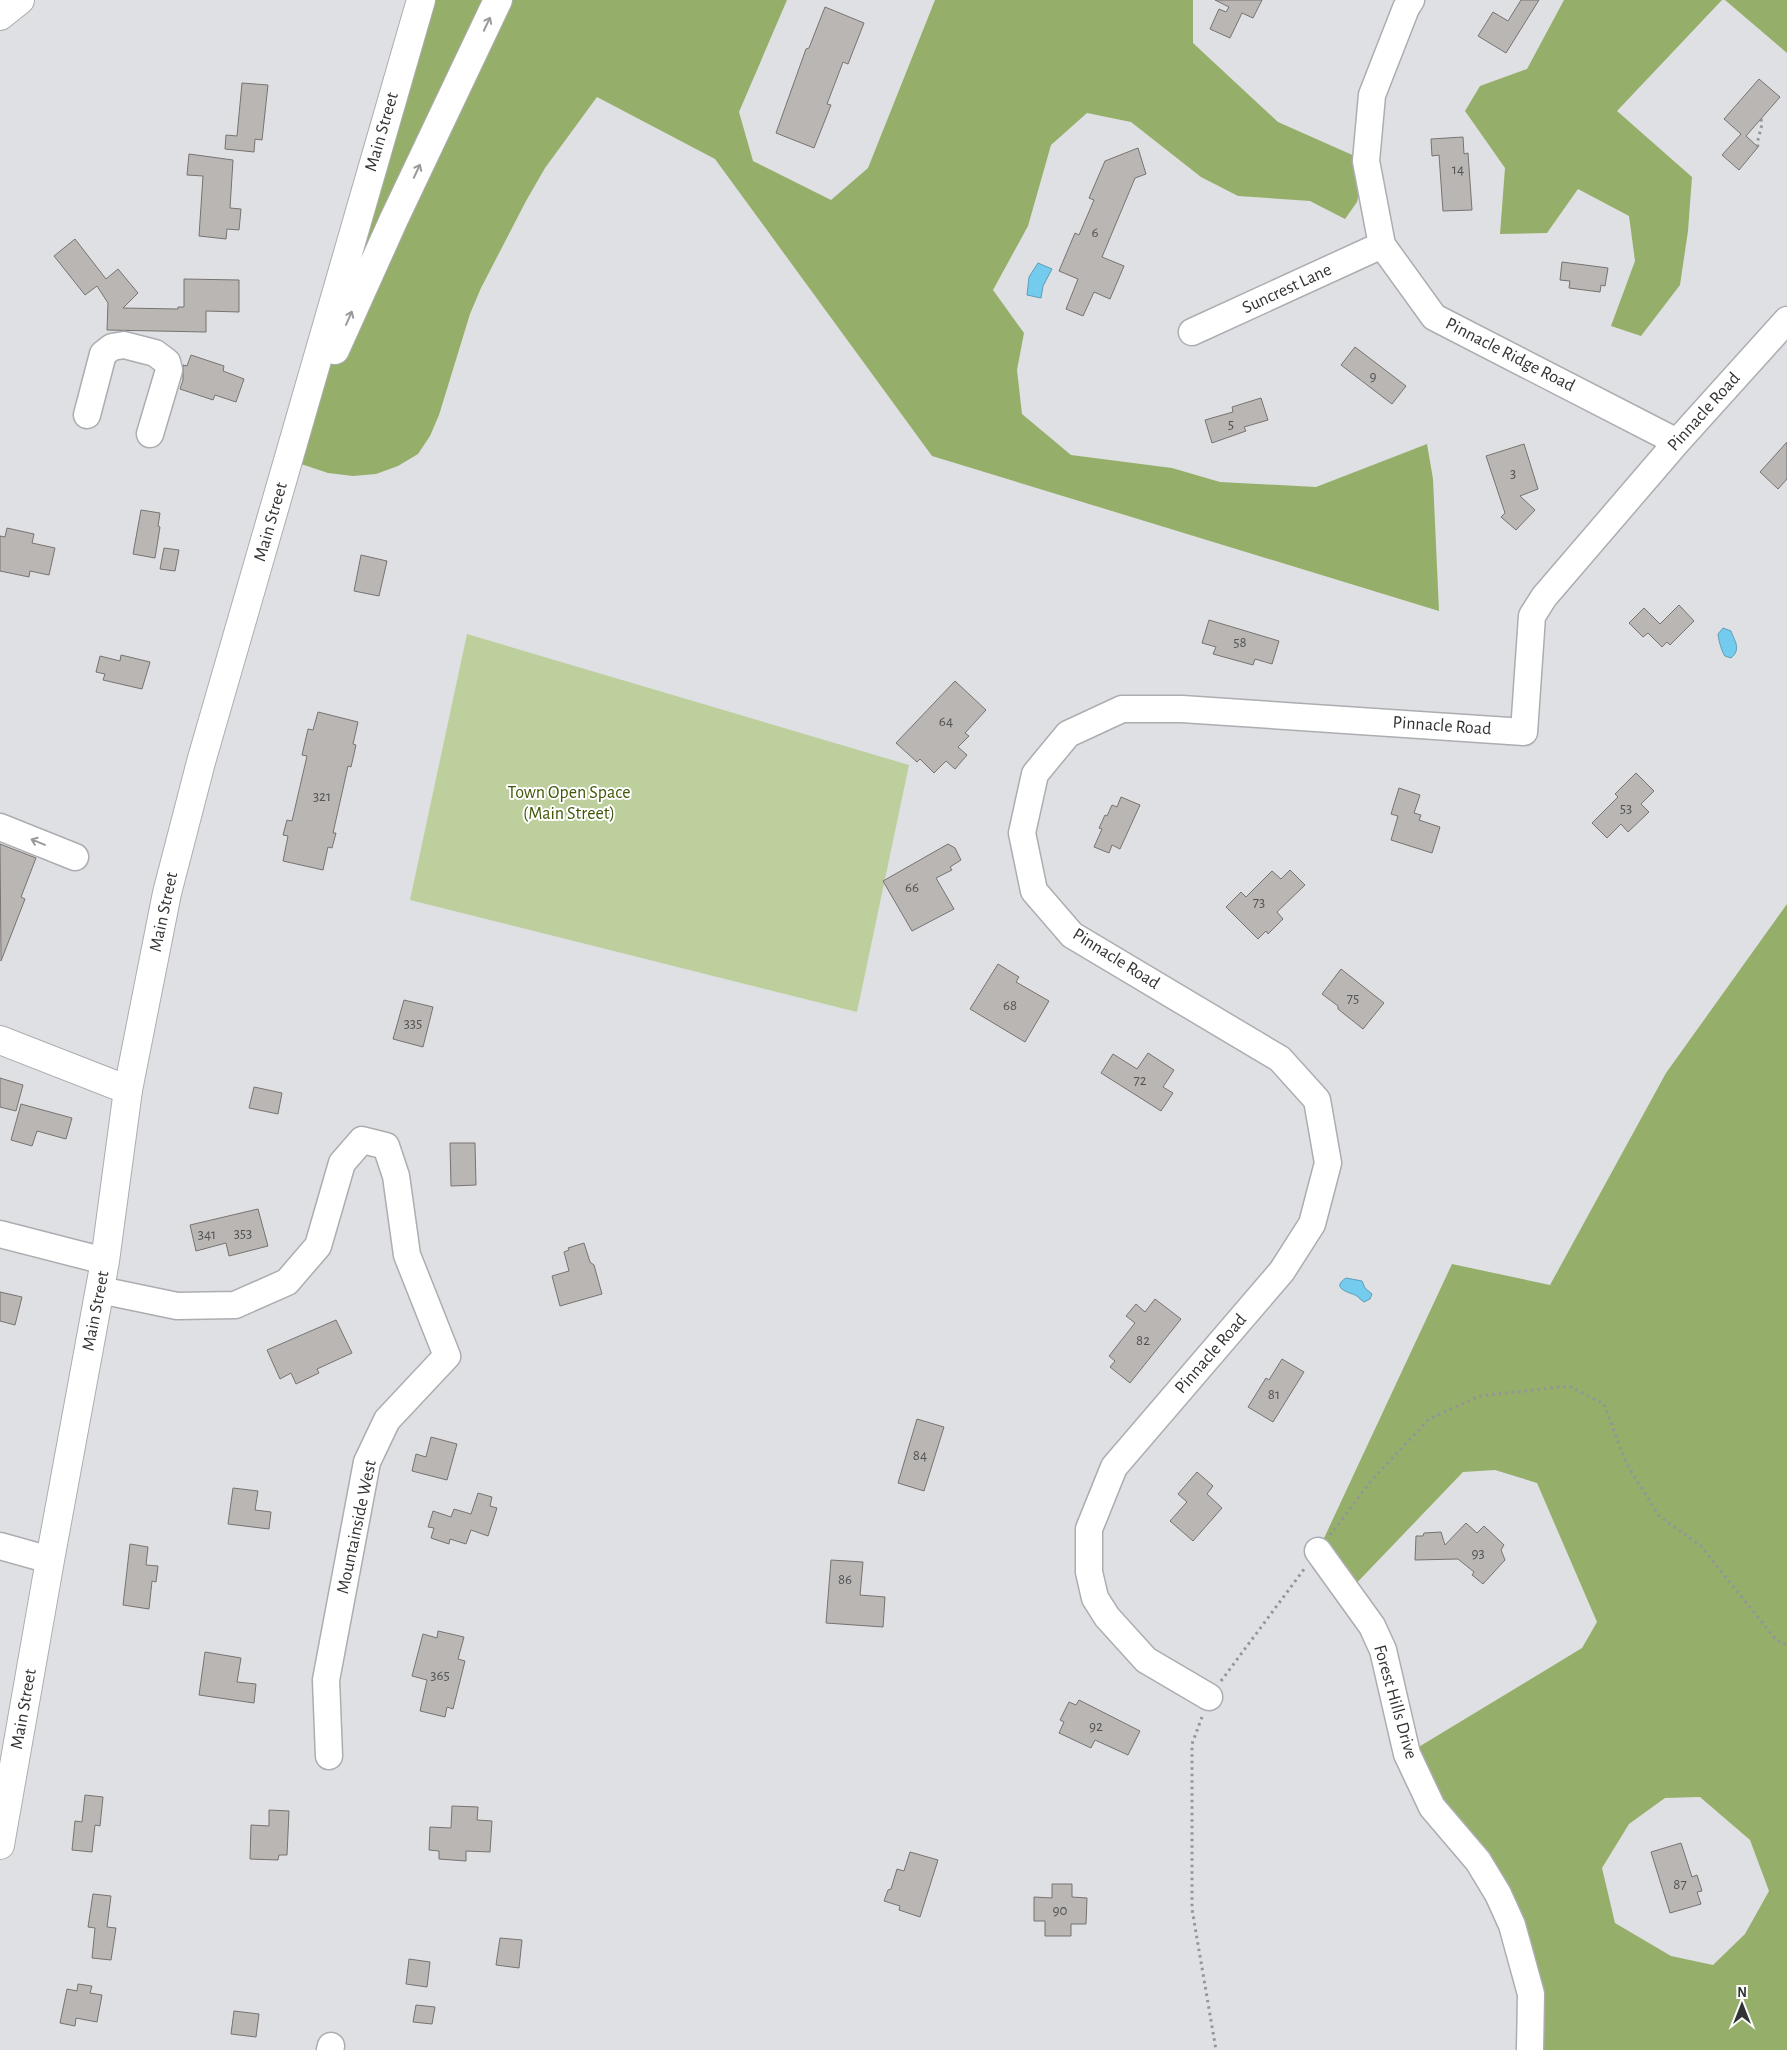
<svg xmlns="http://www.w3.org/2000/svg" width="1787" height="2050" font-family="'Alegreya Sans',sans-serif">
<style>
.green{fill:#bccf9c}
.forest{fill:#95af6a;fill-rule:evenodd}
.water{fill:#73cbee;stroke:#609db6}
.building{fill:#bab6b4;stroke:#777371}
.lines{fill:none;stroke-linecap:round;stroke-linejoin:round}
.minor-casing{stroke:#acadb0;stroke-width:29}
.major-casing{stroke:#acadb0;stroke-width:30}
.highway-casing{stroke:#acadb0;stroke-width:30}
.path{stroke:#949597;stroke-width:3;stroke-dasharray:2.5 4;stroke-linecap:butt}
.minor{stroke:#fff;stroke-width:26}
.major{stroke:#fff;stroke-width:28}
.highway{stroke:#fff;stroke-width:28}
.oneway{stroke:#98999a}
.labels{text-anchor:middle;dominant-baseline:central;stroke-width:4;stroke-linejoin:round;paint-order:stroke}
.number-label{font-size:15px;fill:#545454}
.street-label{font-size:18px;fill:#323334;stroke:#fff}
.park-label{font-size:18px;fill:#415708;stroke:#fff}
</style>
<rect width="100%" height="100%" fill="#dfe0e3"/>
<!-- green -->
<path class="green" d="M467 634 909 765 857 1012 410 900Z"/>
<!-- forest -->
<path class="forest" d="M421 0H787L739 112 753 161 831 200 868 168 935 0H1193V43L1278 122 1366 161 1357 202 1345 219 1310 201 1238 196 1201 177 1131 122 1087 113 1051 145 1028 226 993 290 1024 333 1017 370 1022 414 1071 455 1172 468 1220 482 1316 487 1427 444 1433 479 1439 611 932 456 715 159 597 97 545 168 526 201 481 288 470 314 439 415 430 436 418 454 398 466 376 474 353 476 328 473 289 460Z
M1564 0H1722L1617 111 1692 177 1688 231 1680 285 1641 336 1611 326 1635 261 1629 216 1578 189 1547 233 1500 234 1505 168 1465 111 1480 86 1527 69Z
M1725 0H1787V53Z
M1787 904V2050H1530L1512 1925 1407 1754 1582 1648 1597 1622 1537 1483 1495 1470 1463 1472 1348 1592 1318 1551 1452 1264 1550 1285 1666 1073ZM1700 1797 1750 1840 1769 1891 1745 1934 1713 1965 1671 1956 1615 1923 1602 1868 1629 1824 1665 1798Z"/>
<!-- water -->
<path class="water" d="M1038 263 1052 269 1043 286 1041 298 1027 295 1029 277Z
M1723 628 1731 631C1734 640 1742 649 1731 658L1725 656C1722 653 1718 638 1718 634Z
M1346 1278 1362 1281 1365 1288 1372 1294 1370 1299 1364 1302C1361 1300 1359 1298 1357 1296 1352 1293 1329 1289 1346 1278Z"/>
<!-- building -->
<path class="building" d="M1215 0H1262L1253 18 1242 13 1230 38 1210 29 1219 9 1226 12 1229 7Z
M1521 0H1539L1506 53 1478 36 1493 12 1508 21Z
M825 7 864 23 848 64 843 62 827 104 831 105 814 148 776 133 806 49 809 48Z
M1759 79 1780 97 1746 136 1758 147 1739 170 1722 155 1741 134 1724 119Z
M242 83 268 85 262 140 255 139 254 152 225 149 226 135 237 136Z
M1463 137 1464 154 1468 153 1472 210 1443 211 1439 155 1432 156 1431 139Z
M1138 148 1146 174 1135 178 1102 257 1124 266 1110 299 1094 292 1083 316 1066 309 1078 279 1059 271 1075 233 1079 235 1094 200 1089 198 1105 161Z
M189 154 233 160 230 208 241 209 239 230 227 229 226 239 199 236 203 176 187 175Z
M75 239 106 279 118 269 138 293 123 308 178 309V307H184V279L239 280V312L206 311V332L107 330 108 303 97 286 85 295 54 256Z
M1562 262 1608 268 1605 286 1601 285 1600 292 1569 288 1570 281 1560 280Z
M1355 347 1406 386 1392 404 1341 365Z
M191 355 224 366 223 371 244 379 236 402 215 395 213 400 180 389 183 380V365L187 366Z
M1261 398 1268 420 1244 427 1246 431 1212 443 1205 420 1233 412 1232 407Z
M1787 442V479L1778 489 1760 472Z
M1524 444 1538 489 1520 496 1535 510 1516 530 1501 517 1505 513 1486 456Z
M141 510 160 513 158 526 160 527 155 558 133 554Z
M7 528 34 534 32 543 55 548 49 575 30 571 29 577 0 571V536L5 537Z
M164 548 179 550 175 571 160 569Z
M361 555 387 561 379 596 354 591Z
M1679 605 1694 621 1670 645 1667 642 1662 647 1648 633 1643 637 1629 623 1644 608 1660 624Z
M1209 620 1279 641 1272 664 1255 659 1253 665 1213 654 1216 647 1202 643Z
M121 655 150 662 142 689 103 680 105 674 96 672 100 656 120 661Z
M955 681 986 710 965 733 969 736 958 747 967 755 955 769 946 761 934 773 920 759 917 762 896 743Z
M318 712 358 722 353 744 356 745 351 767 348 766 333 833H336L332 848 328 847 323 870 283 861 288 836 283 835 287 820 292 821 307 756 302 755 308 729 313 730Z
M1636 773 1654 791 1641 804 1649 812 1628 832 1621 824 1607 838 1592 823 1618 797 1615 794Z
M1399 788 1420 795 1414 813 1421 815 1419 820 1440 827 1432 853 1391 840 1398 816 1391 814Z
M1121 797 1140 805 1120 849 1112 845 1109 853 1094 847 1102 829 1099 828 1105 815 1107 816 1112 805 1117 807Z
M0 844 36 858 21 897 25 899 1 961Z
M948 844 955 848 961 860 950 867 952 870 936 878 954 909 912 931 883 881Z
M1290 870 1305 885 1277 912 1283 919 1268 934 1266 931 1258 939 1226 907 1241 892 1246 897 1272 871 1281 879Z
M998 964 1019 977 1016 982 1049 1001 1025 1042 970 1009Z
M1341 969 1384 1003 1363 1029 1338 1009V1006L1322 994Z
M404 1000 433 1007 423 1047 393 1039Z
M1148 1053 1174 1070 1163 1087 1173 1093 1161 1111 1101 1073 1113 1054 1137 1069Z
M0 1078 23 1085 16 1111 0 1107Z
M254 1087 282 1093 278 1114 249 1108Z
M21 1104 72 1118 66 1139 37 1131 32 1146 11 1140Z
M450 1143H475L476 1185 451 1186Z
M258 1209 268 1246 229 1256 226 1243 196 1251 190 1225Z
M584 1243 590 1262 594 1265 602 1294 560 1306 552 1276 569 1271 564 1252 569 1250 568 1248Z
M0 1292 22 1297 15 1325 0 1321Z
M1155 1299 1181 1319 1130 1383 1110 1367 1115 1361 1109 1356 1135 1323 1126 1316 1136 1304 1145 1312Z
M336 1320 352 1353 317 1369 319 1373 296 1384 291 1373 280 1379 267 1350Z
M1282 1359 1304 1372 1273 1422 1248 1407 1266 1378 1269 1380Z
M917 1419 944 1427 924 1491 898 1483Z
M431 1437 457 1444 447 1480 412 1471 416 1454 426 1457Z
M1197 1472 1213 1486 1207 1494 1222 1508 1193 1541 1170 1521 1187 1502 1178 1494Z
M233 1488 258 1491 255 1510 271 1512 269 1529 228 1524Z
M478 1493 492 1497 490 1506 497 1508 488 1536 471 1530 466 1544 450 1539 449 1544 431 1538 434 1528 428 1527 433 1511 451 1517 454 1509 471 1514Z
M1466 1523 1477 1533 1484 1526 1504 1545 1501 1550 1505 1560 1483 1584 1472 1575 1474 1572 1458 1559 1415 1560 1416 1536H1423L1424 1533 1441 1532 1445 1545Z
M130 1544 148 1547 146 1565 158 1566 156 1582 152 1581 149 1609 123 1605Z
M831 1560 863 1562 860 1595 885 1597 883 1627 826 1623Z
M438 1631 464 1637 458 1659 465 1661 453 1709 447 1707 445 1717 420 1711 427 1680 412 1676 423 1634 437 1638Z
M205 1652 241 1658 237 1682 256 1684 254 1703 199 1695Z
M1079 1700 1140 1731 1128 1755 1095 1740 1091 1748 1059 1733 1064 1722 1060 1720 1069 1702 1076 1705Z
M85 1795 103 1797 100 1826 95 1825 92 1852 72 1850 75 1821 82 1822Z
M452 1806 478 1807 477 1820 492 1821 490 1852 466 1851V1861L439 1859V1851L429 1850 430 1827 451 1828Z
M269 1810 289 1811 287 1855H279L278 1860 250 1859 251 1825 269 1826Z
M1681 1843 1692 1877 1697 1875 1702 1891 1697 1892 1701 1904 1670 1913 1651 1852Z
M910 1852 938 1860 920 1917 899 1910 900 1906 884 1901 888 1890 891 1889 897 1869 904 1871Z
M1052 1884H1072V1897L1087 1898 1086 1924H1071V1936H1045V1921H1034V1897L1052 1898Z
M93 1894 111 1896 107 1927 116 1928 111 1960 92 1958 95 1928 88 1927Z
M500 1938 522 1940 519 1968 496 1965Z
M409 1959 430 1962 427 1987 406 1984Z
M78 1984 92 1986 90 1993 102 1995 97 2022 76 2018 75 2026 60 2023 67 1989 77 1991Z
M416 2005 435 2007 432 2024 413 2022Z
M234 2011 259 2014 256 2037 231 2034Z"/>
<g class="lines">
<!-- minor casing -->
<g class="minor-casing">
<path id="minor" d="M1411 0 1406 8 1372 95 1366 161 1382 245 1434 317 1677 442
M1192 332 1382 245
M87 415 103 354 112 347 124 345 155 353 167 362 169 370 150 434
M0 827 75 857
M0 1234 105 1261
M100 1290 177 1306 235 1305 287 1282 318 1246 342 1163 362 1140 386 1146 396 1176 407 1255 447 1356 387 1420 367 1462 326 1680 329 1756
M0 1546 50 1560
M1318 1551 1372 1626 1383 1650 1407 1754 1432 1807 1478 1861 1498 1894 1512 1925 1531 1994 1530 2050
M1209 1697 1146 1660 1107 1617 1095 1598 1089 1572V1529L1114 1467 1282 1271 1312 1224 1328 1163 1317 1100 1280 1059 1072 935 1034 891 1022 833 1035 774 1068 734 1122 709H1182L1524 732 1532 616 1544 597 1677 442 1787 320
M330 2050 331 2046"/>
</g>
<!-- major casing -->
<g class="major-casing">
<path id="major" d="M0 1040 128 1090"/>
</g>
<!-- highway casing -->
<g class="highway-casing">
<path id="highway" d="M0 16 20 0
M335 350 394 219 498 0
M0 1845 50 1560 105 1261 128 1090 167 893 201 762 421 0"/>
</g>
<!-- path -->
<path class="path" d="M1758 147C1756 137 1764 128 1761 119
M1330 1535 1371 1481 1429 1419 1479 1396 1569 1386 1604 1404 1626 1463 1659 1516 1701 1546 1776 1640 1787 1645
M1221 1681 1305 1568
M1202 1717 1192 1744V1909L1216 2050"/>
<!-- minor -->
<use href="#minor" class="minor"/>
<!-- major -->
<use href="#major" class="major"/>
<!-- highway -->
<use href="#highway" class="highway"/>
</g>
<!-- one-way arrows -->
<defs><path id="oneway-shaft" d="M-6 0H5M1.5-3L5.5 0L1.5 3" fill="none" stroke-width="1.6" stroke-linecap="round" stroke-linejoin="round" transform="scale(1.25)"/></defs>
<g class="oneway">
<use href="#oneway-shaft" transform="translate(487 24) rotate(-65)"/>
<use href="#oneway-shaft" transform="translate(417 171) rotate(-65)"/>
<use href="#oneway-shaft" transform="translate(349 318) rotate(-66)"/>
<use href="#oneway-shaft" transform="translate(38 842) rotate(-158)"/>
</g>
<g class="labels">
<!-- number labels -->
<g class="number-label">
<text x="1458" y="169">14</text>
<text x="1095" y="232">6</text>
<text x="1373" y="376">9</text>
<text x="1231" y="424">5</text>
<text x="1513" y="473">3</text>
<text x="1240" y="642">58</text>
<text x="946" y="721">64</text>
<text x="322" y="796">321</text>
<text x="1626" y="808">53</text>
<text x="912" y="887">66</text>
<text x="1259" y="902">73</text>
<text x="1353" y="998">75</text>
<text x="1010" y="1005">68</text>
<text x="413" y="1023">335</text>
<text x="1140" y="1080">72</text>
<text x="243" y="1233">353</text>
<text x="207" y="1234">341</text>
<text x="1143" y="1340">82</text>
<text x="1274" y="1394">81</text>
<text x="920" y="1455">84</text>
<text x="1478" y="1553">93</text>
<text x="845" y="1579">86</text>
<text x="440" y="1675">365</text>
<text x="1096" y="1726">92</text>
<text x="1680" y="1884">87</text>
<text x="1060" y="1910">90</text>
</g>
<!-- street labels -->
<g class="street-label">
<text transform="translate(382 132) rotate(-74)">Main Street</text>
<text transform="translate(1287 289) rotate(-25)">Suncrest Lane</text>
<text transform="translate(1510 355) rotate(27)">Pinnacle Ridge Road</text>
<text transform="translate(1704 412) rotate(-48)">Pinnacle Road</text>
<text transform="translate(271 522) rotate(-74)">Main Street</text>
<text transform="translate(1442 726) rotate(4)">Pinnacle Road</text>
<text transform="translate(164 912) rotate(-78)">Main Street</text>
<text transform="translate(1116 959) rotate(32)">Pinnacle Road</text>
<text transform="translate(96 1311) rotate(-79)">Main Street</text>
<text transform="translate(1211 1354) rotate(-49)">Pinnacle Road</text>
<text transform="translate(357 1527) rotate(-78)">Mountainside West</text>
<text transform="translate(1395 1702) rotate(74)">Forest Hills Drive</text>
<text transform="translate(24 1709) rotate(-80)">Main Street</text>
</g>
<!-- park labels -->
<g class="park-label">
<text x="569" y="793">Town Open Space<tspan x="569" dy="21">(Main Street)</tspan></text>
</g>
</g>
<!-- north arrow -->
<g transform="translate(1742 2005)" stroke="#ffffff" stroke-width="4" paint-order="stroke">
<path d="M0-4L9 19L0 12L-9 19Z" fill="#323334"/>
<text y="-8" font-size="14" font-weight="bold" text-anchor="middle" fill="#323334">N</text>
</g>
</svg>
